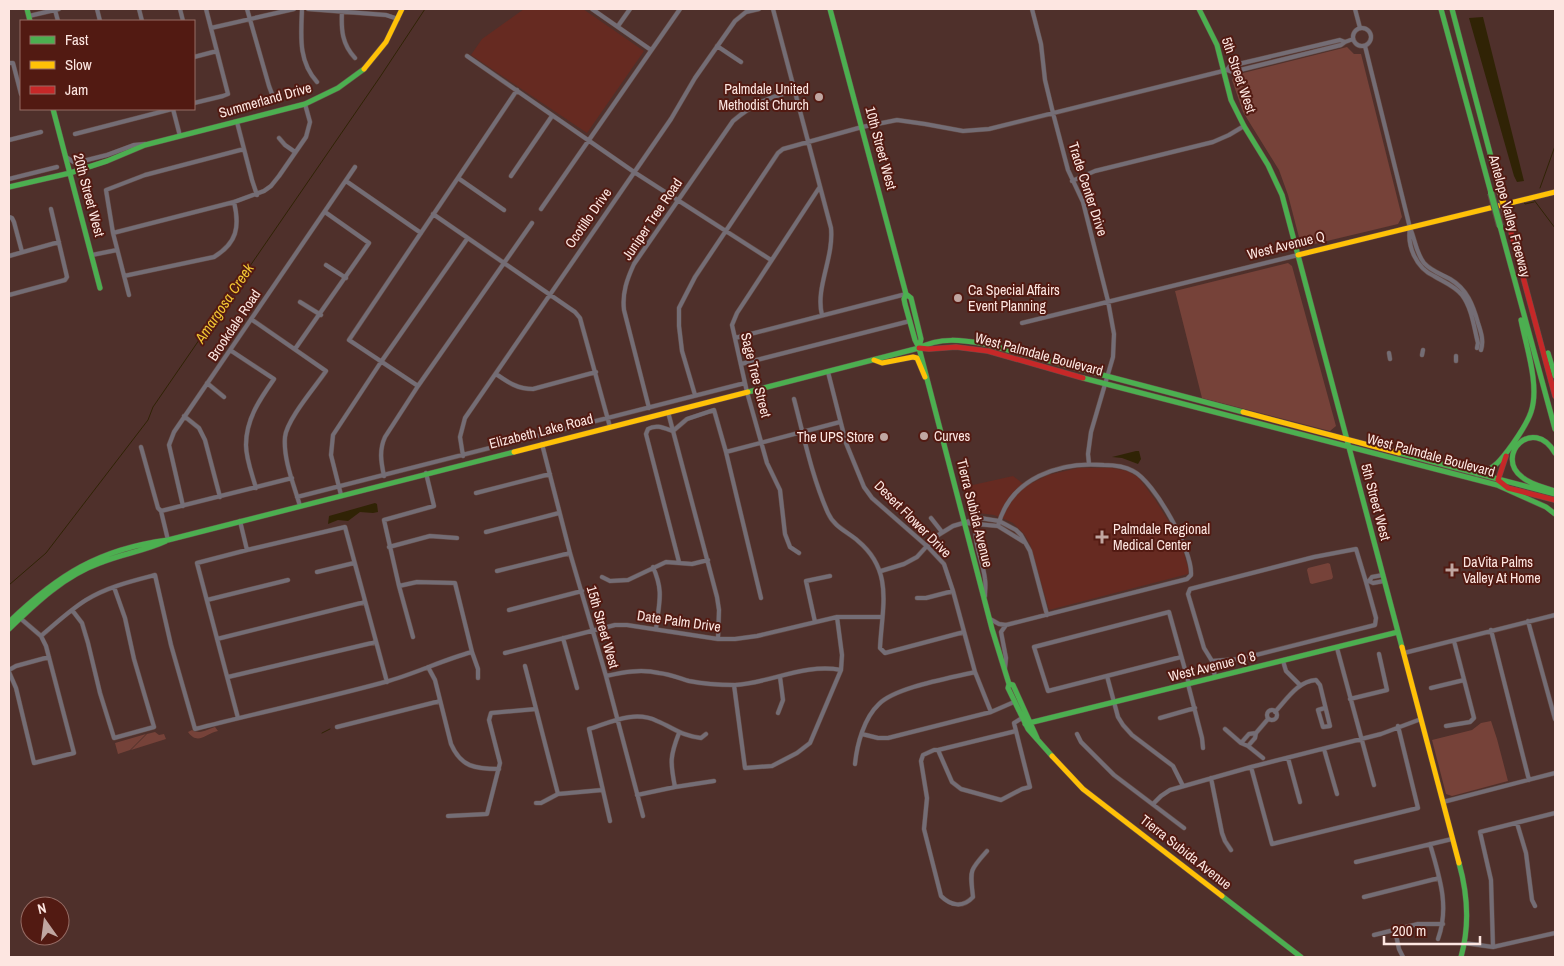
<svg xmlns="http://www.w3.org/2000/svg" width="1564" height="966" font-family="'Archivo Narrow',sans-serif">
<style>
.built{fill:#662a21}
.green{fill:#764239}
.water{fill:#302305}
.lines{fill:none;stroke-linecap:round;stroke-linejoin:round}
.stream{stroke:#302305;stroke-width:1}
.street-casing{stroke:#654c47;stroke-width:5}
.fast-casing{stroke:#654c47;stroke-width:6}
.slow-casing{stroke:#654c47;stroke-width:6}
.jam-casing{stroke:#654c47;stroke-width:6}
.street{stroke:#746d75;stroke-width:4}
.fast{stroke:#4caf50;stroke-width:5}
.slow{stroke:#ffc107;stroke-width:5}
.jam{stroke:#c62828;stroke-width:5}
.fast-bridge-casing{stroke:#654c47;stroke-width:8;stroke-linecap:butt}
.slow-bridge-casing{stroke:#654c47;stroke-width:8;stroke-linecap:butt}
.fast-bridge{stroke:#4caf50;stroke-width:6}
.slow-bridge{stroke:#ffc107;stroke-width:6}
.poi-dot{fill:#c0a6a1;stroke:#521a12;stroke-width:2}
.labels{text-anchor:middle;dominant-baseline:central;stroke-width:4;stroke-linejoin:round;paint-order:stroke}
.street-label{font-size:14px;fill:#fde6e1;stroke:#521a12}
.poi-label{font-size:14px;fill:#fde6e1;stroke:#521a12;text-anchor:start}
.water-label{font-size:15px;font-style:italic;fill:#f2c633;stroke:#521a12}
</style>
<rect width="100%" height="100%" fill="#4f302b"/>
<!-- built -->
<path class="built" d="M524 9H583L644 51 587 133 471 55 482 39Z
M1078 468H1112L1127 471 1138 477 1156 501 1180 540 1189 571 1188 574 1049 610 1030 544 1024 534 1013 523 1004 519 994 515 971 512 964 487 1013 476 1026 486 1048 475Z"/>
<!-- green -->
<path class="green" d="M1347 47 1354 54H1361L1402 217 1398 224 1306 246 1301 245 1288 195 1279 170 1243 112 1232 80 1235 75Z
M1288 263 1292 266 1336 426 1330 431 1202 398 1175 291Z
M1328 563 1330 564 1333 577 1332 579 1312 584 1310 583 1307 570 1308 568Z
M1491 721 1497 739 1508 781 1452 796 1446 794 1432 740 1472 730 1481 723Z
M215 727 218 731C206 733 198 746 188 732L192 730C201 735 207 729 215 727Z
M155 732 159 735 164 734 166 739 131 750 147 734Z
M146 734 130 750 118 754 115 743Z"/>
<!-- water -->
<path class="water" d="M1483 17 1524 181 1517 182 1514 176 1469 18Z
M1136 451H1139L1141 459 1138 464 1122 458 1112 457Z
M375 503 377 504 378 512 373 513 360 512 348 521 338 520 328 524 329 516Z"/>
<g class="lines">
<!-- stream -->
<path class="stream" d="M1540 188 1555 146
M1534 200 1555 228
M1524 202 1525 204 1534 202
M9 585 46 553 148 420 153 407 380 77 425 9
M322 733 330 729"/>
<!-- street casing -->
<g class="street-casing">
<path id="street" d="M97 9 100 21
M139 9 142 21
M180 9 183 21
M247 9 269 86 272 94
M302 9C301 36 298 61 317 82
M308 9 386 15 398 19
M592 9 651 50
M773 9 831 228C834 258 815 288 822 315
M1032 9 1041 44 1045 80 1053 113 1068 170 1083 202 1108 301 1114 334 1113 357 1091 432 1088 454 1089 464
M1355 9 1360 28
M55 10 58 21
M342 11C341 30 342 44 355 58
M29 16 59 9
M618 26 630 9
M211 28 294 9
M1353 37a9 9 0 1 1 18 0a9 9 0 1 1-18 0Z
M717 46 741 62
M1365 46 1410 228C1415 239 1416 253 1424 263 1431 271 1441 274 1450 279 1467 289 1473 305 1478 323 1481 332 1484 341 1481 350
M467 56 634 172 771 260
M194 57 217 51
M9 63H13L21 94
M1227 70 1230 66 1340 40 1345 42
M194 103 223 96 228 94 206 9
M173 109 180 136
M237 122 252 180 257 195
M75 134 172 109
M279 138 285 145 295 152
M9 140 41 132
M66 157 75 163 107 155 134 145 145 144
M511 176 552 116
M458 178 504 210
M9 179 57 167
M346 181 421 233
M1072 181 1095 171 1213 142 1229 135 1244 126
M541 209 680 9
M433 214 575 312 580 318 610 427
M9 217 12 218 14 222 22 252
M1410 228C1407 246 1416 268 1434 276 1444 282 1455 286 1462 295 1472 308 1474 328 1478 343L1477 348
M113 233 234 202 264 191 271 186 279 176 306 137 310 122 305 104
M92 255 117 250
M9 256 59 242
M326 265 346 278
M124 276 214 257C237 243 240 227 234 202
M9 295 65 280 67 277 51 209
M129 295 113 233 106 190 145 175 244 149
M300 302 321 315
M251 319 326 371C316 386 287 419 285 437 283 459 294 485 300 506
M1022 323 1298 255
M735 338 906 294
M295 349 369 243 325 212
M230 350 274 379C260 399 246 419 246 445 246 459 252 474 256 488
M1389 353 1390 359
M1422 355 1423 350
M1456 356V361
M741 364 910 321
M828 372 846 443 864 487 872 498 928 547 944 564 953 591 975 672 991 712
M496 374C509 383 518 389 533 389L596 372
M207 383 224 397
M418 386 349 340 517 90
M695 395 682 351 679 326V308L695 277 778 153 783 149 862 127 897 120 925 124 963 131 989 129 1227 70 1232 72 1341 45 1345 42 1353 39
M794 399C804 437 812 477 828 513 834 527 848 532 858 541 894 571 882 607 880 648L885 653 964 632
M649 408 624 310C622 293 627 279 634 264L733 121C753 104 769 97 794 91
M668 412 717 597 719 610 718 639
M184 416 199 428 205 440 220 497
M542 444 570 553 606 676 643 816
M141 447 158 508 161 511 168 540
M726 452 840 422
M463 456 460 437 465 418 671 119 695 78 735 21 746 12 759 9
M384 476C381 462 379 450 385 437L418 386 532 223
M476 493 550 474
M341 495 331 455 333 435 381 362 467 239
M297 497 745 383
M183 506 169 445 174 432 355 167
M161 511 292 478
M931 518 942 532
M240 521 247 550
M966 523 998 526 1024 542
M976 524C973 543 983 561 985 579 986 585 985 590 985 596
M486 532 559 513
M389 547 430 536 457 538
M799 553 790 547 785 534 780 490 767 463 747 392 732 325 737 313 819 188
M679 562 646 434 648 429C656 424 664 428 673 431L687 419 714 410 726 452 761 598
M653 567C664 592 659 602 656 629
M497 571 570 553
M881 571 904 564 917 557 935 537 953 526 980 518 999 521 1016 530 1021 535 1030 551 1047 615
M317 572 354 563
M1383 575 1372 577 1369 581 1373 583 1384 581
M602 577 610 581 628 580 666 562 692 564 708 560
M1366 582 1376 618 1375 625 1240 659 1212 661 1204 648 1188 594 1190 589 1314 557 1356 549 1366 582 1369 581
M399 586 417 582 455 583 472 652 478 669V678
M917 598H926L953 591
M207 600 288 580
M72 610 82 623 88 643 100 693 114 738 154 727 134 659 125 618 114 587
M509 610 582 591
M990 619 999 624 1006 625 1187 579 1191 575C1193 551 1154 481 1133 471 1124 466 1114 465 1104 465 1060 461 1010 478 998 526
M1528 621 1555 719
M815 622 806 581 830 576
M1491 630 1529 780
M41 636C55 624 70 610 86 600 107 587 132 581 155 575L171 645 195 729C258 713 322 699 385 682 415 674 442 660 472 652
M413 637 399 586 384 520 434 506 426 473
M563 638 577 688
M217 639 365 602
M1337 648 1374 785
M505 653 615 625H627L718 639H735L757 636 837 617H882
M1404 653 1555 615
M1181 657 1048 691 1034 647 1169 612 1189 684
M1212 661 1215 677
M1283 661 1286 671 1300 685
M525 666 558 794
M428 667 435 680 451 744C461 767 475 769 499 769
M1005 668 1006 658 1001 632 1006 625
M9 670 16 666 49 657
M9 672 16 688 34 763 74 753 46 646 41 636 20 618
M606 676C624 672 641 669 659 673 669 674 679 678 689 681 704 684 719 685 735 685 770 683 805 663 841 670
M1107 676 1118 717 1123 725 1132 735 1173 766 1183 786
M228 677 376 642
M1188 684 1202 738 1203 748
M734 685 745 768 772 766 797 753 810 743 841 670 842 655 837 617
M1431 688 1464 680
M1350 699 1387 690 1379 654
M1267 715a5 5 0 1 1 10 0a5 5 0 1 1-10 0Z
M1275 712C1287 699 1298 681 1316 680L1320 685 1330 726 1323 727 1318 710 1325 708
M778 713 783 700 780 677
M238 718 197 563 247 550 345 527 387 682
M1160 718 1195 708
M1446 726 1470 722 1474 718 1454 641
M337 727 440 701
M1225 729 1241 743 1248 746 1255 738 1256 733 1268 719
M1016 731 938 750 952 782 961 789 1001 800 1022 789 1030 787 1014 723 1022 718
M862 734 878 738H888L991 712 1014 702
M1077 734 1081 742 1114 775 1184 828
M1241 743 1249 734 1256 733
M1248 746 1263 758
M1324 749 1337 794
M938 750H934L923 755 921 761 927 798 924 829 941 896C951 906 963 908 973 897 970 870 969 871 987 851
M1288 758 1300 802
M855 764C857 744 864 718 879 704 896 687 951 678 975 672
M1251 767 1272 844 1418 808 1398 726
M1211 778 1222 833 1225 841 1231 850
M675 787C670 762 670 756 679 733
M637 795 675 787 714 781
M1443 802 1555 773
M536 803H541L558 794 602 790
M1153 804 1161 796 1170 790 1251 767 1381 734 1421 719
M448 816 487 814 500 763 489 720 491 713 536 709
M610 821 589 729C611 722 635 710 657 721 674 728 682 736 701 738L706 734
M1517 823 1526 853 1532 900 1535 906
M1430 844C1439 876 1450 906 1438 939
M1356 862 1452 839
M1364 897 1439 878
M1395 930 1399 949 1403 957
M1374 935 1418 924H1443
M1464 943 1493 947 1555 933
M1493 947 1491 880 1480 832 1555 813"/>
</g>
<!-- fast casing -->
<g class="fast-casing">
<path id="fast" d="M27 9 30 21
M830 9 906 294 911 298 921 339 919 348
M1199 9 1217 45 1231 100 1244 126 1268 165 1282 195 1402 647
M1441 9 1491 193
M1452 9 1500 191
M53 109 100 288
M9 187 70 173 107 161 145 145 305 104 338 88 364 69
M1500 226 1555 429
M906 294 904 299 905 304 915 340 919 348
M919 348C940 337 962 340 985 344L1243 412
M1548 353 1555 376
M1083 378 1501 486
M748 392 919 348 992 629 1009 684 1008 688 1028 729 1052 756
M1399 453 1555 494
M1555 453C1533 415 1494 456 1522 477 1531 485 1544 487 1555 491
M1477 474C1494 470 1502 459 1512 445 1519 435 1527 424 1531 412 1540 386 1526 346 1521 320
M1497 485 1546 507 1555 514
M9 622C58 575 99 549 168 540L514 452
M9 629C36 603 64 576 100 563 121 554 145 551 166 541
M1009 684 1013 685 1037 738
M1025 724 1398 632
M1459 863C1468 895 1470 925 1461 957
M1222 896 1301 957"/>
</g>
<!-- slow casing -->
<g class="slow-casing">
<path id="slow" d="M364 69 386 42 402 9
M1298 255 1555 192
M874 360 882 363 913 357 917 358 925 377
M1243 412 1399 453
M514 452 748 392
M1402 647 1459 863
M1052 756 1083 789 1222 896"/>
</g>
<!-- jam casing -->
<g class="jam-casing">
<path id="jam" d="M1507 217 1555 396
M919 348 929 349 956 347 988 351 1083 378
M1506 456 1498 480 1508 488 1555 500"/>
</g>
<!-- street -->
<use href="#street" class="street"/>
<!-- fast -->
<use href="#fast" class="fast"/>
<!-- slow -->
<use href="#slow" class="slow"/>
<!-- jam -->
<use href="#jam" class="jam"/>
<!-- fast-bridge casing -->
<g class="fast-bridge-casing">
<path id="fast-bridge" d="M1491 193 1500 226"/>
</g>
<!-- slow-bridge casing -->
<g class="slow-bridge-casing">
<path id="slow-bridge" d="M1500 191 1507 217"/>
</g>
<!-- fast-bridge -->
<use href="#fast-bridge" class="fast-bridge"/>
<!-- slow-bridge -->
<use href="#slow-bridge" class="slow-bridge"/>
</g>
<!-- markers -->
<g class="poi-dot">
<circle cx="819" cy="97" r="5"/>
<circle cx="958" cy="298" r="5"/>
<circle cx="924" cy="436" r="5"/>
<circle cx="884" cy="437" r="5"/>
<path d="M1099.5 529.5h5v5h5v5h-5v5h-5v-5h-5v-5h5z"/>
<path d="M1449.5 562.5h5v5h5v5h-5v5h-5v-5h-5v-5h5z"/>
</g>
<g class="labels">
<!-- street labels -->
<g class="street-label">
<text transform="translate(1239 75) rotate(71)">5th Street West</text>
<text transform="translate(265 100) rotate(-16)">Summerland Drive</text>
<text transform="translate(881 148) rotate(75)">10th Street West</text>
<text transform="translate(1088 189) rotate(72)">Trade Center Drive</text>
<text transform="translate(89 195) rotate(75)">20th Street West</text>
<text transform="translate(1510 216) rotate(75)">Antelope Valley Freeway</text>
<text transform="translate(588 218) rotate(-55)">Ocotillo Drive</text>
<text transform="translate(652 219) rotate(-56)">Juniper Tree Road</text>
<text transform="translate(1286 245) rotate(-14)">West Avenue Q</text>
<text transform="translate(234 325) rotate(-56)">Brookdale Road</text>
<text transform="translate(1039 354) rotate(15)">West Palmdale Boulevard</text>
<text transform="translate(756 375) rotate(76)">Sage Tree Street</text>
<text transform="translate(541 431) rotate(-14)">Elizabeth Lake Road</text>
<text transform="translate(1431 455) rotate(15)">West Palmdale Boulevard</text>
<text transform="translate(1376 502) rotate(75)">5th Street West</text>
<text transform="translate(975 513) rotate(76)">Tierra Subida Avenue</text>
<text transform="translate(913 519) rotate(45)">Desert Flower Drive</text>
<text transform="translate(679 621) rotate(8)">Date Palm Drive</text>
<text transform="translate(603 627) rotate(74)">15th Street West</text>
<text transform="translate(1212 666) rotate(-14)">West Avenue Q 8</text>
<text transform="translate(1186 852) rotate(38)">Tierra Subida Avenue</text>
</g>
<!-- poi labels -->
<g class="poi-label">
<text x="809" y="89" text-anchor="end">Palmdale United<tspan x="809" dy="16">Methodist Church</tspan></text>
<text x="968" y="290">Ca Special Affairs<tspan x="968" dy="16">Event Planning</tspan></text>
<text x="934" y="436">Curves</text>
<text x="874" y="437" text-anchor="end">The UPS Store</text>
<text x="1113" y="529">Palmdale Regional<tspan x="1113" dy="16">Medical Center</tspan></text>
<text x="1463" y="562">DaVita Palms<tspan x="1463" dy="16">Valley At Home</tspan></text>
</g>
<!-- water labels -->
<g class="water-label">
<text transform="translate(224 303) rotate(-56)">Amargosa Creek</text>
</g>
</g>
<!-- border -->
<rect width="1564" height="966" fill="none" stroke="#fde6e1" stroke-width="20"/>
<!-- legend -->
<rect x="20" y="20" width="175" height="90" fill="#521a12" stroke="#966c65"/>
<rect x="30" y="36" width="25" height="8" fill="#4caf50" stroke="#966c65"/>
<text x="65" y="45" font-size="15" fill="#fde6e1">Fast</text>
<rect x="30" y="61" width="25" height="8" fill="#ffc107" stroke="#966c65"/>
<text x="65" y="70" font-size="15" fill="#fde6e1">Slow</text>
<rect x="30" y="86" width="25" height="8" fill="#c62828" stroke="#966c65"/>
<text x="65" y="95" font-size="15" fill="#fde6e1">Jam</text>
<!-- north arrow -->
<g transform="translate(45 921) rotate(346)"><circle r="24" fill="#521a12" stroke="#966c65"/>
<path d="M0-4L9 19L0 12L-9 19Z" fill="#c0a6a1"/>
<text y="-8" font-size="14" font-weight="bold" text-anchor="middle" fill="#fde6e1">N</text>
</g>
<!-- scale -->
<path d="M1384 936v8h96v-8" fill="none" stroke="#fde6e1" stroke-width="2.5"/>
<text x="1392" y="936" font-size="15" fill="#fde6e1" stroke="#521a12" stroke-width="4" paint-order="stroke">200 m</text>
</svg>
